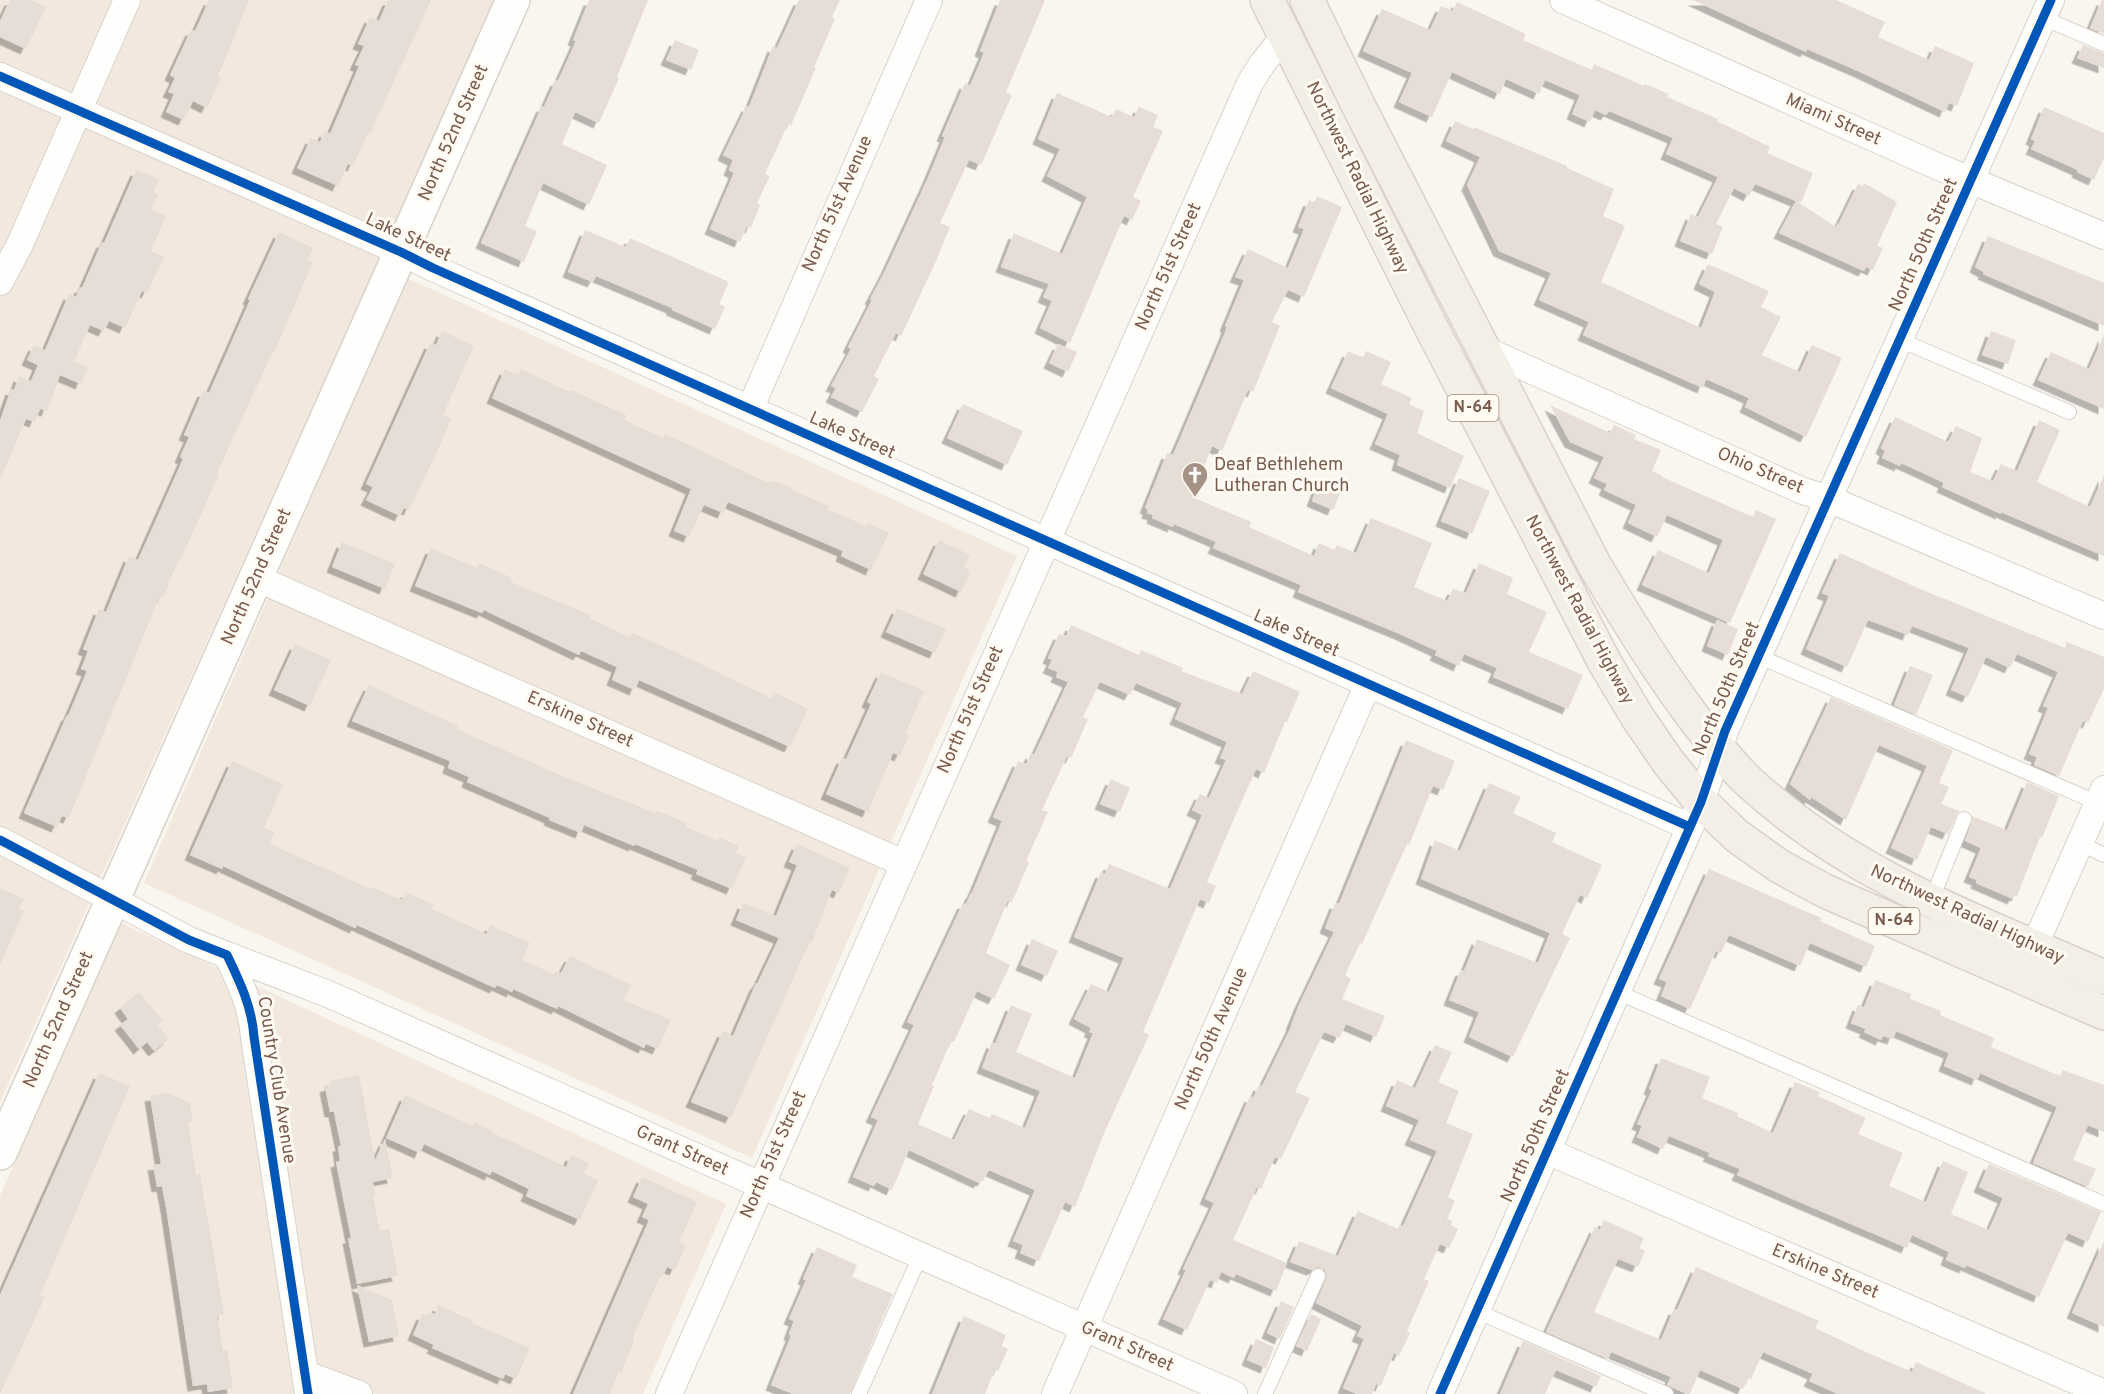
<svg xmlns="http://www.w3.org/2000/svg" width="2104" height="1394" font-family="Overpass,sans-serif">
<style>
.residential{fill:#f2e8dd}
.building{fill:#e6ded6;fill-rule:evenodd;filter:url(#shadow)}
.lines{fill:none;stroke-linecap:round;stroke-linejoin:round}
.lane-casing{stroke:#d9d2cd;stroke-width:16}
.street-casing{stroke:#d9d2cd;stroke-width:28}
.secondary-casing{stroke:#d9d2cb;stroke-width:36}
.primary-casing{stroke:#dad1cb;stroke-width:36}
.lane{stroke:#fefefd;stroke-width:14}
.street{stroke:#fefefd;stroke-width:26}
.secondary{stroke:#fefefd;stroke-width:33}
.primary{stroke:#f3efe7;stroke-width:33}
.cycleway-casing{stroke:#fffaf2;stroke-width:13}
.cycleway{stroke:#0057b8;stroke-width:9}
.labels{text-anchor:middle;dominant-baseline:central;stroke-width:6;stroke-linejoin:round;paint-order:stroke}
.shield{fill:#fffaf2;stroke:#a28b7e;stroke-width:1.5}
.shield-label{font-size:16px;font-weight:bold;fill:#7a5c4c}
.street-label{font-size:18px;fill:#7a5c4c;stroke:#fffaf2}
.poi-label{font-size:18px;fill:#7a5c4c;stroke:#fffaf2;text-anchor:start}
</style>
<defs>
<filter id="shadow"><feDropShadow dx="-5.5" dy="5.5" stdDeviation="0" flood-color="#0004"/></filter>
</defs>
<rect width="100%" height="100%" fill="#f9f5ef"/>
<!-- residential -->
<path class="residential" d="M0 0H495L0 1102Z
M407 278 1017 556 752 1158 144 883Z
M119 922 726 1204 643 1394H0V1196Z"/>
<!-- building -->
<path class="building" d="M10 0H31L46 7 26 49 0 37V21Z
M209 0H249L218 76 221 78 207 108 193 101 184 120 166 112 174 94 168 92 175 78 170 75 191 30 195 31Z
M388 0H431L370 134 368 133 353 166 348 164 338 186 297 168 311 138 320 142 325 131 330 134 359 66 355 65 364 46 358 44 370 17 379 21Z
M589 0H648L617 77 619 78 599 123 575 112 562 144 607 165 589 205 543 183 525 226 537 231 524 262 481 243 542 106 544 107 556 80 558 81 576 41 573 40Z
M799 0H840L832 17 835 19 814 67 816 68 811 79 791 125 788 124 765 174 770 176 757 203 760 205 751 228 747 226 740 242 710 229 734 173 729 170 733 160 723 155 747 106 749 107 773 46 777 48Z
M1000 0H1045L1006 92 1012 95 981 165 969 160 940 223 950 227 936 261 901 336 896 333 874 376 879 379 862 412 831 397 836 388 831 386 851 349 848 347 872 300 870 299 885 271 927 180 945 137 942 136 965 83 970 86 984 53 980 51Z
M1693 0H1836L1885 22 1878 37 1929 60 1935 46 1974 63 1957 106 1949 103 1945 112 1858 71 1807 49 1806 52Z
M2102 0H2104V34L2090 28Z
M1457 2 1526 34 1523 40 1592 70 1594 64 1644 86 1645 84 1669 94 1667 97 1718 119 1717 121 1770 147 1767 153 1813 173 1801 203 1755 184 1749 196 1734 188 1716 224 1723 227 1712 254 1680 241 1691 214 1698 217 1718 177 1666 154 1673 138 1609 111 1606 115 1595 110 1590 122 1572 114 1580 95 1545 80 1539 94 1506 79 1500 94 1452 72 1432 117 1399 102 1412 73 1363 51 1382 9 1430 30 1441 6 1453 11Z
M675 40 699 50 691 70 666 60Z
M2083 45 2104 53V68L2077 58Z
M1057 93 1112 117 1116 109 1134 117 1139 107 1158 115 1153 127 1163 131 1133 197 1141 201 1132 220 1124 216 1070 343 1040 328 1052 301 1043 297 1049 284 1001 267 1014 233 1062 254 1087 197 1047 176 1060 149 1038 139Z
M2044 107 2104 133V158L2094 180 2077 172 2078 170 2031 149 2035 141 2031 139Z
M1455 121 1473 129 1474 127 1567 166V168L1614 189 1603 216 1625 226 1601 282 1701 328 1715 292 1699 284 1708 264 1769 291 1761 307 1781 317 1762 355 1800 372 1812 345 1842 358 1806 437 1745 407 1749 398 1706 379 1703 388 1583 335 1589 322 1539 300 1551 273 1499 251 1467 185 1480 157 1446 141Z
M136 170 159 179 154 192 158 194 151 210 166 216 151 251 164 257 147 293 142 291 125 328 109 321 104 331 90 325 74 362 88 367 81 384 60 375 47 411 40 409 35 422 26 419 0 480V421L11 389 14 390 19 376 31 381 38 365 27 360 34 345 45 350 69 294 76 297 80 287 82 288 102 242 104 243Z
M1864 183 1897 202 1877 246 1883 248 1873 270 1866 267 1864 271 1779 233 1796 201 1836 227 1838 223H1839L1858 184 1863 186Z
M1317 196 1342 207 1304 297 1288 290 1272 322 1280 326 1253 392 1248 390 1222 451 1212 446 1192 497 1251 522 1249 527 1314 556 1319 543 1334 550 1337 545 1356 553 1371 518 1432 543 1414 587 1447 601 1453 589 1466 593 1479 563 1513 578 1507 594 1547 612 1529 652 1583 675 1568 709 1493 677 1497 668 1464 654 1459 666 1435 655 1437 651 1400 634 1298 592 1301 585 1213 548 1216 542 1174 524 1173 527 1152 518 1153 515 1147 513 1148 509 1145 508 1167 453 1173 455 1224 335 1227 327 1225 326 1244 280 1235 277 1248 249 1288 268 1304 229 1298 227 1309 200 1314 203Z
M585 230 626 247 630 238 729 282 719 304 725 307 715 329 672 310V308L596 276 593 282 568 272Z
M279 232 313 248 307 260 313 262 275 351H273L235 434 217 473 219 474 180 561 178 560 163 598 160 597 156 605 69 818 62 816 57 827 24 813 67 715 68 716 87 671 81 669 88 651 83 649 99 609 106 612 129 556 138 560 183 459 180 457 189 437 184 435 203 391 209 393 250 300 248 299Z
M1988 236 2104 283V326L1983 274 1984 272 1975 267Z
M442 331 474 346 443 415 451 418 437 452 409 510 404 508 400 516 366 500 373 487 366 484 430 343 436 345Z
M1991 331 2016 340 2008 364 1982 355Z
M2104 335V409L2038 380 2051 352 2089 369Z
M1058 344 1077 352 1068 372 1049 363Z
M1348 351 1363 358 1366 351 1391 362 1381 384 1412 398 1409 404 1424 411 1417 433 1464 456 1450 488 1397 465 1400 455 1375 444 1388 414 1331 388Z
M505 369 518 376 521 369 570 392 571 390 626 415 624 420 663 438 665 434 700 450 768 483 769 481 773 483 774 481 792 488 791 490 829 506 827 509 866 526 868 523 889 533 871 570 841 556 843 551 728 502 723 513 704 505 689 537 674 531 691 489 492 398Z
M963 404 1023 431 1007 465 947 438Z
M1550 405 1610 433 1614 425 1636 435 1634 439 1661 450 1652 471 1663 476 1662 477 1753 517 1756 510 1776 519 1730 623 1642 585 1658 550 1709 573 1723 540 1667 515 1657 537 1628 523 1636 505 1604 490 1607 484 1594 478 1604 457 1570 442Z
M1895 417 1948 442 1956 426 1982 438 1970 472 1993 481 2001 464 2017 471 2039 420 2060 430 2037 482 2090 507 2104 475V556L2001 512V514L1942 487 1944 483 1921 472 1901 463 1900 466 1882 458 1885 451 1881 448Z
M1459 478 1490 491 1472 534 1441 521Z
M1320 480 1342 489 1333 510 1312 501Z
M939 540 970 555 964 567 969 570 968 572 970 573 961 592 923 574Z
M342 542 395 564 385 589 332 567Z
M431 548 477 568 479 563 512 578 511 582 590 615 589 618 630 637 632 633 663 646 771 698 774 692 808 709 790 747 639 680 635 690 612 680 617 667 581 651 579 655 484 610 482 613 415 586Z
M1840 553 1918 588 2065 648 2067 642 2104 657V689L2088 723 2083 721 2059 776 2034 765 2037 757 2029 754 2048 708 2043 706 2058 672 2017 654 2010 668 1986 657 1968 697 1951 690 1969 648 1912 626 1908 635 1868 620 1847 667 1806 649 1829 596 1822 593Z
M897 608 946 629 935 653 886 632Z
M1717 620 1738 629 1728 655 1707 646Z
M1071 625 1139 655 1141 650 1183 668 1181 671 1242 694 1253 671 1300 692 1287 722H1285L1264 773 1256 769 1227 835 1207 882 1216 886 1209 903 1200 899 1193 915 1143 1032 1149 1035 1105 1131 1075 1207 1065 1202 1039 1261 1020 1253 1023 1245 1013 1241 1035 1190 989 1170 983 1181 981 1180 979 1183 909 1150 892 1190 876 1182 874 1186 853 1177 878 1120 871 1117 914 1025 907 1022 963 903 966 904 971 893H972L1002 821 993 817 1018 761 1026 764 1031 753 1034 755 1068 682 1056 677 1058 672 1048 668 1052 660 1048 658 1059 634 1066 636ZM1100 682 1130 695 1136 683 1182 703 1175 719 1227 742 1220 758 1226 760 1209 798 1200 794 1192 810 1202 815 1170 889 1109 864 1105 874 1101 872 1074 937 1124 958 1109 992 1091 984 1074 1019 1091 1028 1089 1032 1093 1033 1075 1078 1016 1052 1032 1014 1011 1005 995 1044 992 1042 982 1068 1040 1091 1025 1128 992 1114 990 1118 969 1109 954 1140 918 1124 934 1086 932 1085 951 1041 954 1042 977 991 994 999 1010 965 986 953 1008 900 1012 902 1029 862 1026 861 1048 812 1042 810 1067 756 1071 758 1088 719 1083 717Z
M295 644 331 660 310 706 274 690Z
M1910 666 1933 675 1916 715 1894 705Z
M881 672 924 691 905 734 909 736 900 756 893 753 868 812 826 794 842 758 846 759 871 704 867 702Z
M369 685 458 726 457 729 567 778 656 813 657 811 687 823 686 827 718 841 720 838 739 846 736 853 746 857 732 889 696 874 698 870 635 844 634 846 584 825 581 833 549 820 550 818 467 782 469 777 448 768 450 761 352 721Z
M1831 697 1953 750 1939 783 1949 787 1941 804 1960 811 1956 816 1948 834 1931 827 1917 860 1891 848 1927 766 1879 745 1846 820 1811 797 1810 800 1790 784Z
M1406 740 1455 761 1443 790 1433 786 1409 845 1407 844 1362 944 1360 943 1345 975 1351 979 1342 999 1385 1016 1376 1037 1346 1024 1339 1038 1324 1032 1295 1092 1310 1098 1281 1159 1275 1157 1261 1189 1257 1187 1233 1240 1287 1263 1276 1291 1236 1274 1234 1278 1221 1272 1217 1283 1210 1280 1187 1330 1163 1319 1186 1270 1183 1269 1214 1203 1205 1199 1250 1096 1253 1098 1259 1085 1262 1086 1292 1025H1291L1299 1005 1334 932 1325 928 1335 903 1339 904Z
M232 761 283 784 264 828 274 832 270 844 371 889 372 887 402 900 406 892 434 905 432 909 487 934 490 925 530 943 522 960 554 974 556 971 561 973 570 956 631 985 624 1000 671 1020 658 1049 646 1044 644 1048 558 1006 557 1009 513 989 512 992 497 985 495 988 357 925 355 928 223 866 222 869 190 855Z
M1111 779 1130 788 1120 812 1100 804Z
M2027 782 2059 796 2042 838 2040 837 2017 896 2015 895 2013 899 1976 883 1977 880 1969 877 1981 848 1965 841 1972 822V816L2007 830Z
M1489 783 1521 797 1513 813 1556 833 1552 842 1602 865 1587 898 1580 895 1562 934 1570 938 1513 1057 1469 1037 1479 1012 1449 1000 1461 970 1464 971 1477 939 1538 963 1550 933 1421 879 1435 840 1460 851Z
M797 844 850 868 839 893 832 890 812 942 810 941 731 1118 691 1102 723 1031 733 1036 756 983 757 984 779 938 736 920 743 903 776 916 797 865 789 862Z
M1709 869 1821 918 1820 921 1875 946 1866 967 1810 943 1800 966 1729 935 1721 953 1716 951 1690 1009 1661 996 1667 982 1659 979Z
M0 888 24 899 19 909 24 911 0 965Z
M1032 939 1058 951 1047 976 1021 965Z
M1875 980 1911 994 1910 999 1941 1011 1940 1015 1994 1038 1991 1047 2060 1076 2063 1070 2104 1085V1132L2088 1125 2073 1160 2096 1169 2088 1187 2033 1163 2057 1107 1980 1073 1977 1080 1944 1066 1949 1053 1896 1031 1893 1039 1883 1036 1881 1040 1864 1032 1866 1029 1851 1023 1858 1005 1864 1007Z
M139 992 163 1021 158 1025 169 1039 154 1051 147 1042 139 1049 120 1025 128 1019 120 1008Z
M1435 1045 1452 1052 1438 1082 1459 1091 1446 1123 1473 1134 1448 1197 1455 1201 1447 1219 1452 1221 1451 1225 1458 1229 1449 1248 1440 1244 1424 1279 1429 1281 1407 1331 1410 1333 1399 1356 1394 1353 1381 1386 1376 1384 1372 1394H1357L1343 1388 1364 1339 1357 1336 1362 1326 1316 1303 1326 1279 1325 1270 1318 1267 1312 1270 1290 1262 1299 1241 1338 1256 1358 1211 1398 1229 1400 1225 1403 1226 1437 1151 1410 1140 1419 1120 1386 1106 1397 1080 1415 1088Z
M1661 1058 1710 1077 1702 1098 1738 1113 1737 1116 1773 1133 1795 1082 1820 1092 1818 1096 1866 1118 1858 1134 1903 1153 1889 1186 1926 1202 1943 1161 1968 1172 1951 1214 1989 1230 2003 1198 1979 1187 1989 1164 2101 1212 2088 1242 2068 1233 2039 1297 1966 1265 1965 1268 1946 1260 1949 1252 1912 1235 1907 1248 1767 1188 1737 1175 1740 1169 1708 1156 1710 1153 1669 1136 1663 1149 1637 1137 1642 1126 1637 1124 1652 1090 1649 1089Z
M99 1073 130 1086 40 1295 45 1297 0 1394V1295Z
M359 1075 375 1160 385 1139 393 1178 373 1182 375 1195 373 1196 380 1231 389 1229 398 1276 357 1284 348 1238H351L336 1162 340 1161 338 1146H341L334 1112H330L325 1087 331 1085 330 1081Z
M168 1093 190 1103 193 1121 188 1122 196 1175H200L224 1314 217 1316 223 1351 227 1350 233 1388 208 1392 207 1384 193 1386 166 1207 162 1186 157 1187 153 1165 161 1164 150 1096Z
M405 1095 473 1126 475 1122 494 1132 493 1133 566 1167 571 1155 589 1163 584 1174 598 1180 580 1220 526 1196 529 1189 492 1171 490 1175 424 1144 420 1153 386 1138Z
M642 1177 697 1202 679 1243 686 1246 675 1270 667 1267 662 1278 660 1277 633 1337 635 1338 621 1372 619 1371 610 1394H573L649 1220 642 1217 648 1204 633 1197Z
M1604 1220 1644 1238 1639 1248 1645 1251 1638 1267 1618 1259 1594 1312 1661 1340 1674 1309 1677 1310 1696 1267 1819 1321 1815 1328 1866 1352 1912 1372 1916 1362 1987 1394H1838L1809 1381 1813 1374 1763 1352 1751 1379 1748 1378 1743 1389 1700 1370 1690 1394H1687L1667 1385 1671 1377 1611 1352 1608 1359 1546 1332 1595 1227 1600 1230Z
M2104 1241V1327L2072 1313Z
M817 1247 857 1265 852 1277 893 1294 850 1394H793L771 1385 791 1336 789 1334 794 1321 789 1319 806 1280 803 1279Z
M357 1285 392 1300 399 1336 369 1342Z
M1281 1301 1294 1307 1280 1339 1267 1333Z
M438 1305 473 1321 472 1323 530 1348 516 1379 505 1374 503 1379 432 1348 434 1345 413 1335 422 1314 427 1316 429 1312 435 1314Z
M1311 1314 1321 1319 1307 1351 1296 1346Z
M964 1316 1006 1335 1002 1346 1008 1349 998 1371 995 1369 985 1394H932Z
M1256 1339 1274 1347 1266 1368 1247 1360Z
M1523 1341 1601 1376 1596 1387 1556 1370 1545 1394H1500Z"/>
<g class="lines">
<!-- lane casing -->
<g class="lane-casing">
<path id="lane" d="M2043 18 2104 44
M1900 340 2069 412
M1758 656 2103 805
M2080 843 2104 855
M1931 901 1964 819
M1617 992 2104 1204
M1476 1311 1666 1394
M859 1394 920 1256
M1265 1394 1318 1276"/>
</g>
<!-- street casing -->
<g class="street-casing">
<path id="street" d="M1563 0 1939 167 2104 236
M0 76 401 252 433 268 1690 827
M0 282 20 244 127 0
M1483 349 1803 491 1829 499 2104 616
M750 409 929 0
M256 578 903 863
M0 840 189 940 227 955C240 982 252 1007 254 1037L308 1394
M2034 947 2104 789
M227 955 328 994 1234 1394
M1547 1151 2104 1393
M305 1374 359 1394
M669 1394 1250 83 1262 64 1286 34
M1055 1394 1368 684
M1440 1394 1701 802 1725 731 2051 0"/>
</g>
<!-- secondary casing -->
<g class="secondary-casing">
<path id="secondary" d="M0 1153 513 0"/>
</g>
<!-- primary casing -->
<g class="primary-casing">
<path id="primary" d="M1267 0 1430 325 1605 663 1638 718 1669 763 1701 802 1737 836 1779 866 1825 891 2104 1013
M1307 0 1359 107 1595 566C1628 621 1661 675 1700 726 1715 744 1730 764 1748 781 1852 877 1977 921 2104 977"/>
</g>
<!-- lane -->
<use href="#lane" class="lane"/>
<!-- street -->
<use href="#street" class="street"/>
<!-- secondary -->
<use href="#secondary" class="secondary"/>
<!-- primary -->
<use href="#primary" class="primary"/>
<!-- cycleway casing -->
<g class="cycleway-casing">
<path id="cycleway" d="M0 76 401 252 433 268 1690 827
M0 840 189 940 227 955C240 982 252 1007 254 1037L308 1394
M1440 1394 1701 802 1725 731 2051 0"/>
</g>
<!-- cycleway -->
<use href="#cycleway" class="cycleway"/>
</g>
<!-- icons -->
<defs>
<g id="church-pin" transform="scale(1.35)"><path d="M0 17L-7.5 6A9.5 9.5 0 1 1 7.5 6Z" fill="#a69285" stroke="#fffaf2"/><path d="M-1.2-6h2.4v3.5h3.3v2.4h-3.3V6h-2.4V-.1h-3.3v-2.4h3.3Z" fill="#fff"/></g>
</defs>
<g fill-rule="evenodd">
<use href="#church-pin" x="1195" y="475"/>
</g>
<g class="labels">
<!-- shield labels -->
<g class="shield">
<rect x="1447.5" y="395" width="51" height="26" rx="4.5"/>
<rect x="1868.5" y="908" width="51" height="26" rx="4.5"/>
</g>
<g class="shield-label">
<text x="1473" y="408">N-64</text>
<text x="1894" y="921">N-64</text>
</g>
<!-- street labels -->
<g class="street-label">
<text transform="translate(1833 120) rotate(24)">Miami Street</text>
<text transform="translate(454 133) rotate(-66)">North 52nd Street</text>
<text transform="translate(1357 178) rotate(64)">Northwest Radial Highway</text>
<text transform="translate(838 204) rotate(-66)">North 51st Avenue</text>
<text transform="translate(408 238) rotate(25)">Lake Street</text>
<text transform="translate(1924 245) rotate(-66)">North 50th Street</text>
<text transform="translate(1169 267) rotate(-66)">North 51st Street</text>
<text transform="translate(852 436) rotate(24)">Lake Street</text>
<text transform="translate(1760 471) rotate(23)">Ohio Street</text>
<text transform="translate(257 577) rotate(-66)">North 52nd Street</text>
<text transform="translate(1579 610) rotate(62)">Northwest Radial Highway</text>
<text transform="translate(1296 634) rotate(24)">Lake Street</text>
<text transform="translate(1727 689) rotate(-67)">North 50th Street</text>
<text transform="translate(971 710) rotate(-66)">North 51st Street</text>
<text transform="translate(580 720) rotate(24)">Erskine Street</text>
<text transform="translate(1967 915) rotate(25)">Northwest Radial Highway</text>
<text transform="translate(59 1020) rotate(-66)">North 52nd Street</text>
<text transform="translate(1212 1039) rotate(-66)">North 50th Avenue</text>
<text transform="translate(276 1080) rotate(81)">Country Club Avenue</text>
<text transform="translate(1536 1136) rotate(-66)">North 50th Street</text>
<text transform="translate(682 1151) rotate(24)">Grant Street</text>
<text transform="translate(774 1155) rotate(-66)">North 51st Street</text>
<text transform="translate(1825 1272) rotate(23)">Erskine Street</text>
<text transform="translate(1127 1347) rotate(24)">Grant Street</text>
</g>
<!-- poi labels -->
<g class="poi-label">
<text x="1214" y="465">Deaf Bethlehem<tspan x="1214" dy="21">Lutheran Church</tspan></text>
</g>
</g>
</svg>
